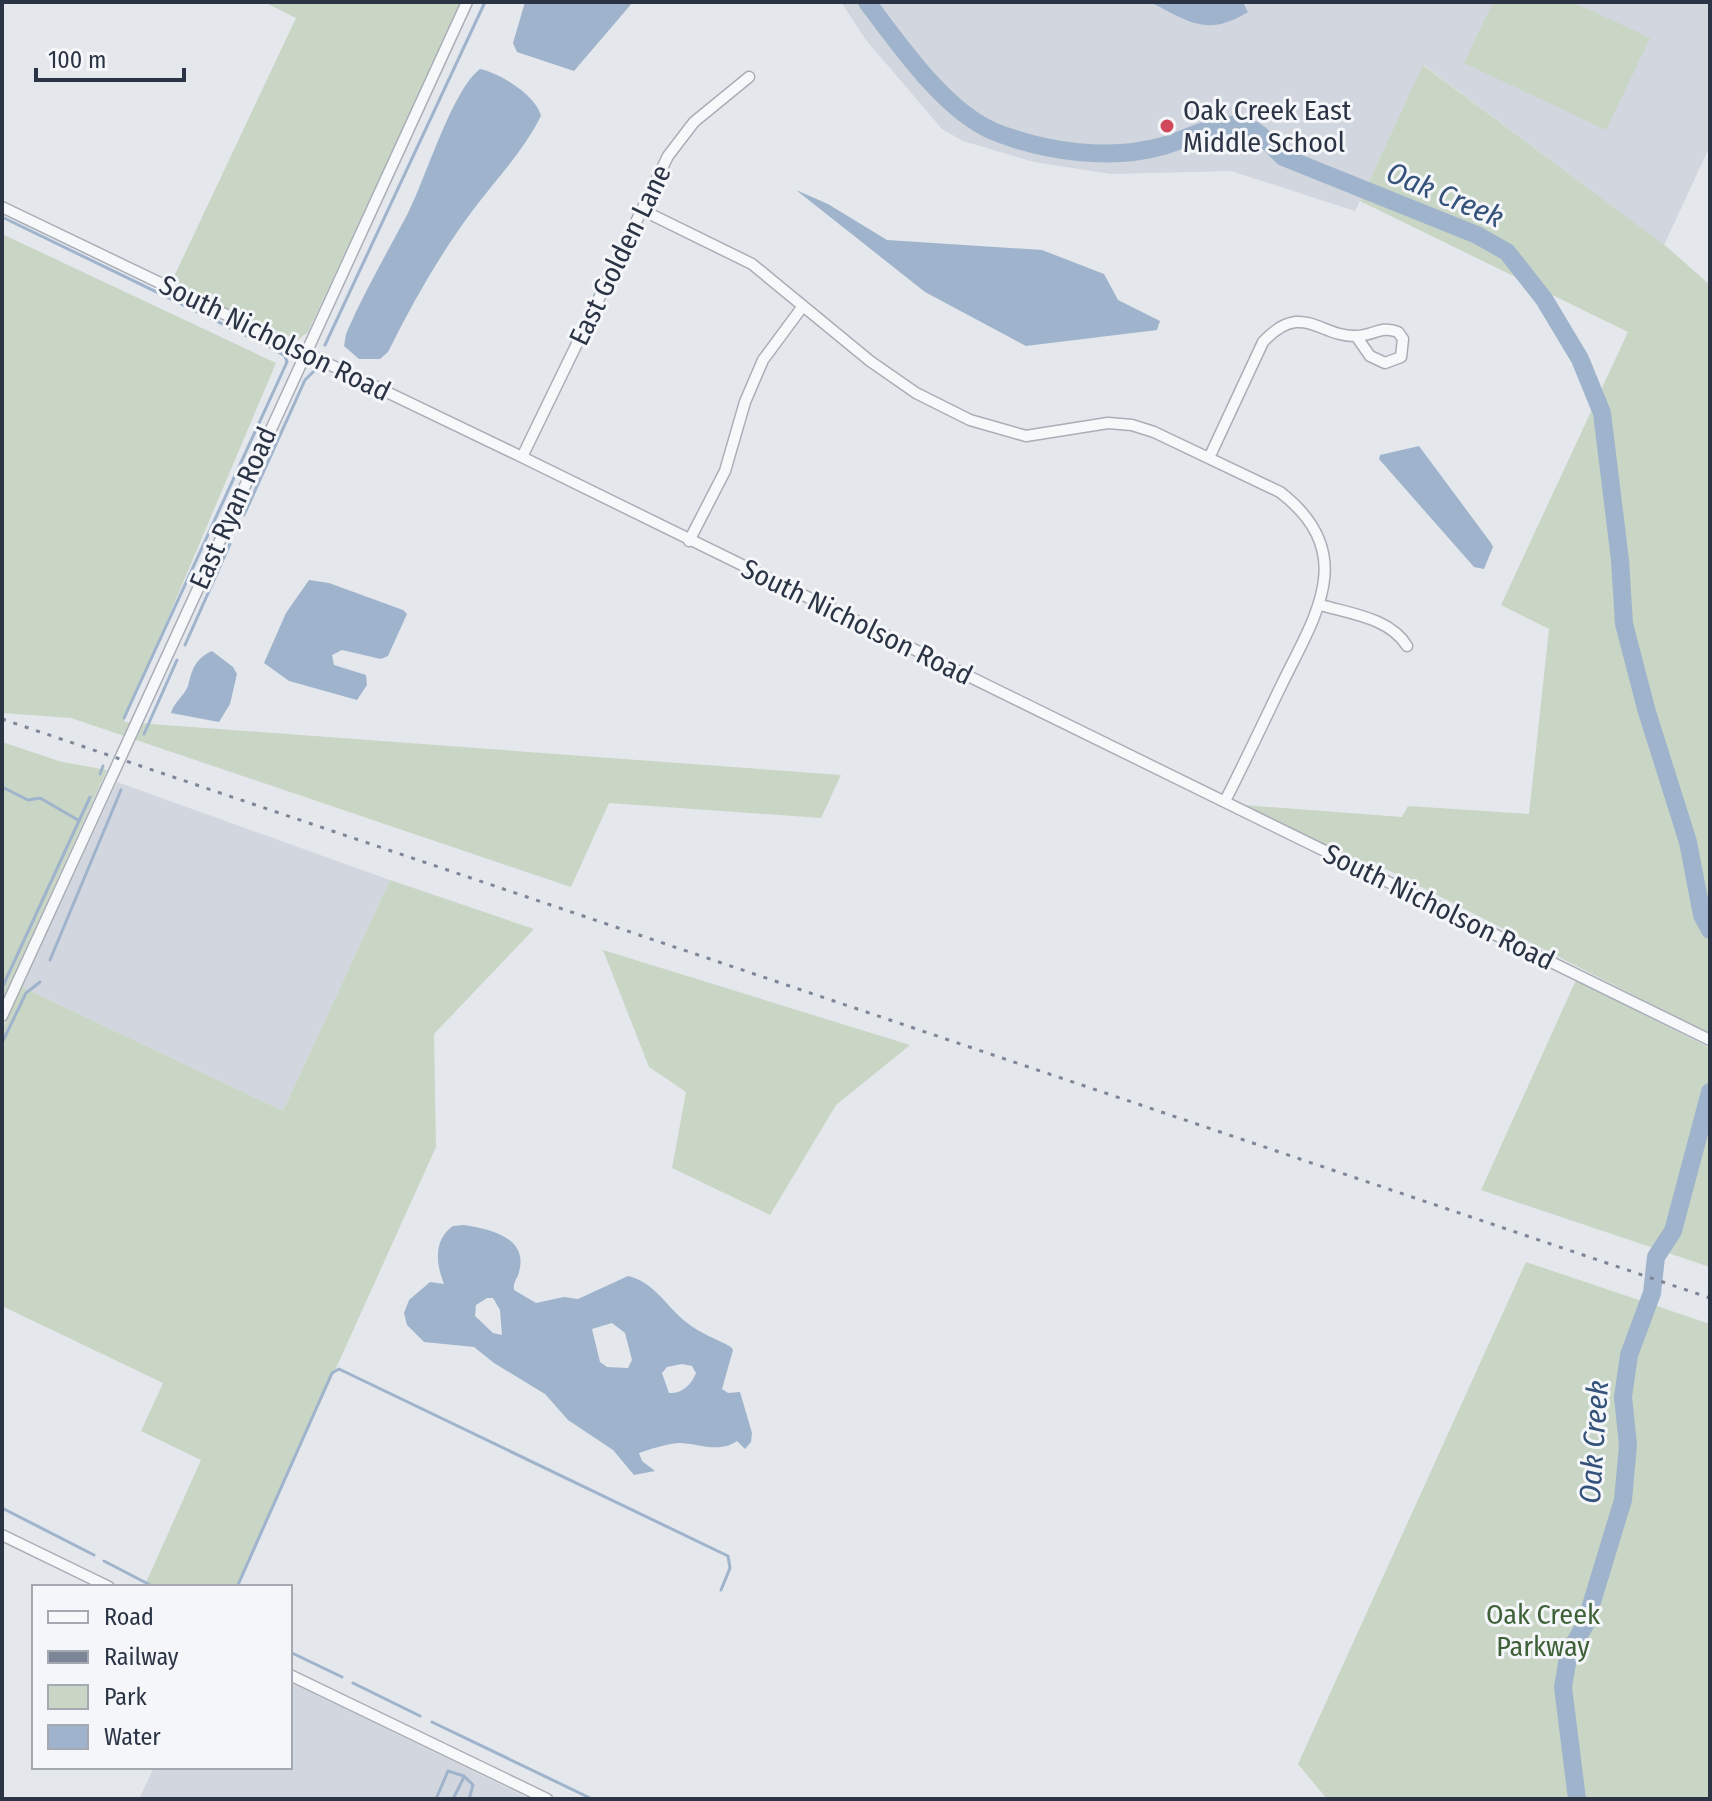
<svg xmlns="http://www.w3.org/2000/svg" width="1712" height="1801" font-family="'Fira Sans Condensed',sans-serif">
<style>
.built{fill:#d2d6de}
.green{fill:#c9d6c5}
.water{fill:#9fb4cc;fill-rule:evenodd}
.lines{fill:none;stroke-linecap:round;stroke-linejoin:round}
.stream{stroke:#9fb4cc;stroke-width:3}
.river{stroke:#9fb4cc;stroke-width:18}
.minor-casing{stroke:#a9aeb7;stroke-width:13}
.minor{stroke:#f7f8fa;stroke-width:10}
.rail{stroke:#7d8696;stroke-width:3;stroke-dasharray:4 8;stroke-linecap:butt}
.poi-dot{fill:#d1495b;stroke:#f4f6f9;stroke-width:3}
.labels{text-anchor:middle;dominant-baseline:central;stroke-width:6;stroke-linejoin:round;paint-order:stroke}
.poi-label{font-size:28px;fill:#2b3445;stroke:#f4f6f9;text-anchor:start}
.street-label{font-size:28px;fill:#2b3445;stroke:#f4f6f9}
.park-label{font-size:28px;fill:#3f6138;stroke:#f4f6f9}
.water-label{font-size:30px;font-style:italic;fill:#34527a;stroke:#f4f6f9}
</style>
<rect width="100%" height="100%" fill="#e4e7ec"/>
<!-- built -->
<path class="built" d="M841 2H1710V146L1664 245 1424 65 1355 211 1231 171 1111 174 1034 162 963 141 942 129 866 40Z
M117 782 390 880 283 1111 22 987Z
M290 1682 530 1799H139L154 1767H290Z"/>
<!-- green -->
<path class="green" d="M264 2H462L308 332 298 340 171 283 296 18Z
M1493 2H1573L1650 38 1606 130 1464 63Z
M1423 65 1667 247 1710 285V1034L1380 866 1375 876 1241 811 1244 805 1402 817 1408 806 1529 814 1549 629 1501 605 1628 332 1360 201Z
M2 234 276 363 124 722 841 775 821 818 609 803 571 887 71 718 2 713Z
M2 742 62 762 107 770 2 1002Z
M390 880 534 929 434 1034 436 1147 237 1587H144L201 1460 141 1431 163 1383 2 1306V1030L22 987 283 1111Z
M603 950 910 1045 836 1105 770 1215 672 1168 686 1092 649 1067Z
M1576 980 1710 1048V1267L1481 1190Z
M1526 1262 1710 1324V1799H1327L1298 1764Z"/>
<!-- water -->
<path class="water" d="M525 2H633L574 71 517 52 513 43Z
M1243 2 1248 12C1208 37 1189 22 1152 3Z
M480 69C500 73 537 96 541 116 522 153 498 177 473 210 440 254 413 302 388 352L380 359H359L344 346 346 334C364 292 387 253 408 213 426 178 452 90 480 69Z
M796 190 828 204 887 240 1042 250 1104 274 1118 300 1160 321 1157 330 1026 346 925 292Z
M1419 446 1491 543 1493 547 1484 569 1474 567 1379 459 1380 455Z
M309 580 329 583 403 610 407 614 388 656 381 659 342 650 332 655 334 665 366 675 367 685 357 700 289 681 264 663 286 613Z
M212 651 233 667 237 674 230 704 219 722 171 713C174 702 184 696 188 686 192 671 194 659 212 651Z
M464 1225C489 1229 529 1237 519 1272 517 1280 513 1281 514 1290L536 1303 564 1297 578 1299 628 1276C654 1282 666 1306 686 1322 701 1334 715 1338 731 1347L733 1350 722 1389 728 1393 740 1392 752 1433 751 1442 745 1449 737 1441C718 1454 699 1443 678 1443 667 1444 650 1449 639 1453L642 1461 655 1471 634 1475 613 1450 568 1420 545 1394 494 1363 474 1347 424 1342 407 1325 404 1313 409 1300 430 1282 444 1284C436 1264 433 1240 453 1226ZM487 1298H493L500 1310 502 1335 493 1333 475 1316 476 1305ZM612 1323 625 1333 632 1360 628 1368 607 1367 600 1362 592 1329ZM682 1364 692 1366 696 1373C692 1384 682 1394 669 1393L662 1373 667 1367Z"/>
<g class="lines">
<!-- stream -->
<path class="stream" d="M2 217 270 347 285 356 287 362 124 718
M325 345 485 2
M244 515 305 380 314 371
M185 645 230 544
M144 734 177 660
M100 774 103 766
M2 787 28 800 40 798 78 820
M50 960 121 790
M2 988 90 797
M2 1043 26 993 40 982
M2 1508 94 1555
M104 1561 154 1587
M237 1587 332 1373 339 1369 728 1556 730 1568 721 1590
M290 1652 342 1677
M353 1683 420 1716
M432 1722 592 1799
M436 1799 448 1771 464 1776 473 1785 469 1799
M453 1799 464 1777"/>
<!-- river -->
<path class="river" d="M867 2C899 44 945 112 995 132 1046 152 1110 161 1163 146 1188 139 1212 123 1239 125 1257 127 1271 145 1283 157L1477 235 1507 252 1544 299 1580 359 1602 413 1620 560 1624 624 1647 712 1688 842 1702 915 1710 930
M1577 1799 1563 1687 1569 1652 1585 1625 1623 1500 1628 1445 1623 1397 1629 1355 1652 1293 1656 1257 1673 1231 1710 1092"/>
<!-- minor casing -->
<g class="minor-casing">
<path id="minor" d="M2 207 522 457 1710 1040
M642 210 752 264 870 361 916 393 970 420 1026 436 1108 423 1132 425 1154 432 1280 492C1359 553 1316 614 1282 684 1263 723 1245 762 1225 801
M522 457 668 156 694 122 749 77
M1209 458 1263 342C1302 300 1319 337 1356 336 1373 336 1381 325 1398 332L1403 339 1401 357 1385 363 1370 356 1356 336
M689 541 725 471 745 402 763 360 803 306
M1321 605C1351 614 1390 618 1407 646
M2 1016 467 2
M2 1535 109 1587
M290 1675 547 1799"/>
</g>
<!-- minor -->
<use href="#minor" class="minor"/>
<!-- rail -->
<path class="rail" d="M2 719 1710 1298"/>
</g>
<!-- markers -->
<circle class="poi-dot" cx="1167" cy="126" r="8"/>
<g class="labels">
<!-- poi labels -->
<g class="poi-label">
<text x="1183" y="110">Oak Creek East<tspan x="1183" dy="32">Middle School</tspan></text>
</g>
<!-- street labels -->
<g class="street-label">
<text transform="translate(620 255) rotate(-64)">East Golden Lane</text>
<text transform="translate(275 338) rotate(26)">South Nicholson Road</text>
<text transform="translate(233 508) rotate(-66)">East Ryan Road</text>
<text transform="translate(857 622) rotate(26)">South Nicholson Road</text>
<text transform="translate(1439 907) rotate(26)">South Nicholson Road</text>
</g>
<!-- park labels -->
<g class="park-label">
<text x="1543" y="1614">Oak Creek<tspan x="1543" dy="32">Parkway</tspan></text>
</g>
<!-- water labels -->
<g class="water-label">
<text transform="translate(1445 195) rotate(23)">Oak Creek</text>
<text transform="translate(1594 1442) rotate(-86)">Oak Creek</text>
</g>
</g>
<!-- border -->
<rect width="1712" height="1801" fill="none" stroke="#2b3445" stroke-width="8"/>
<!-- legend -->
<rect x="32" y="1585" width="260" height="184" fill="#f4f6f9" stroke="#a4a8b1" stroke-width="2"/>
<rect x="48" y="1611" width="40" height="12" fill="#f7f8fa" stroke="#a4a8b1" stroke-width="2"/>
<text x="104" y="1625" font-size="24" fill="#2b3445">Road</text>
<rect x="48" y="1651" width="40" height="12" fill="#7d8696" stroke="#a4a8b1" stroke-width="2"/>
<text x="104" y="1665" font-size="24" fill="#2b3445">Railway</text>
<rect x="48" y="1685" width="40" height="24" fill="#c9d6c5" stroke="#a4a8b1" stroke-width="2"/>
<text x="104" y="1705" font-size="24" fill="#2b3445">Park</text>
<rect x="48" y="1725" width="40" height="24" fill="#9fb4cc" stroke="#a4a8b1" stroke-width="2"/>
<text x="104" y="1745" font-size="24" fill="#2b3445">Water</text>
<!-- scale -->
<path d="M36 68v12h148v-12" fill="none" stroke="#2b3445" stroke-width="4"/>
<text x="48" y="68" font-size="24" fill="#2b3445" stroke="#f4f6f9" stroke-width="6" paint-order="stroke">100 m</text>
</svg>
